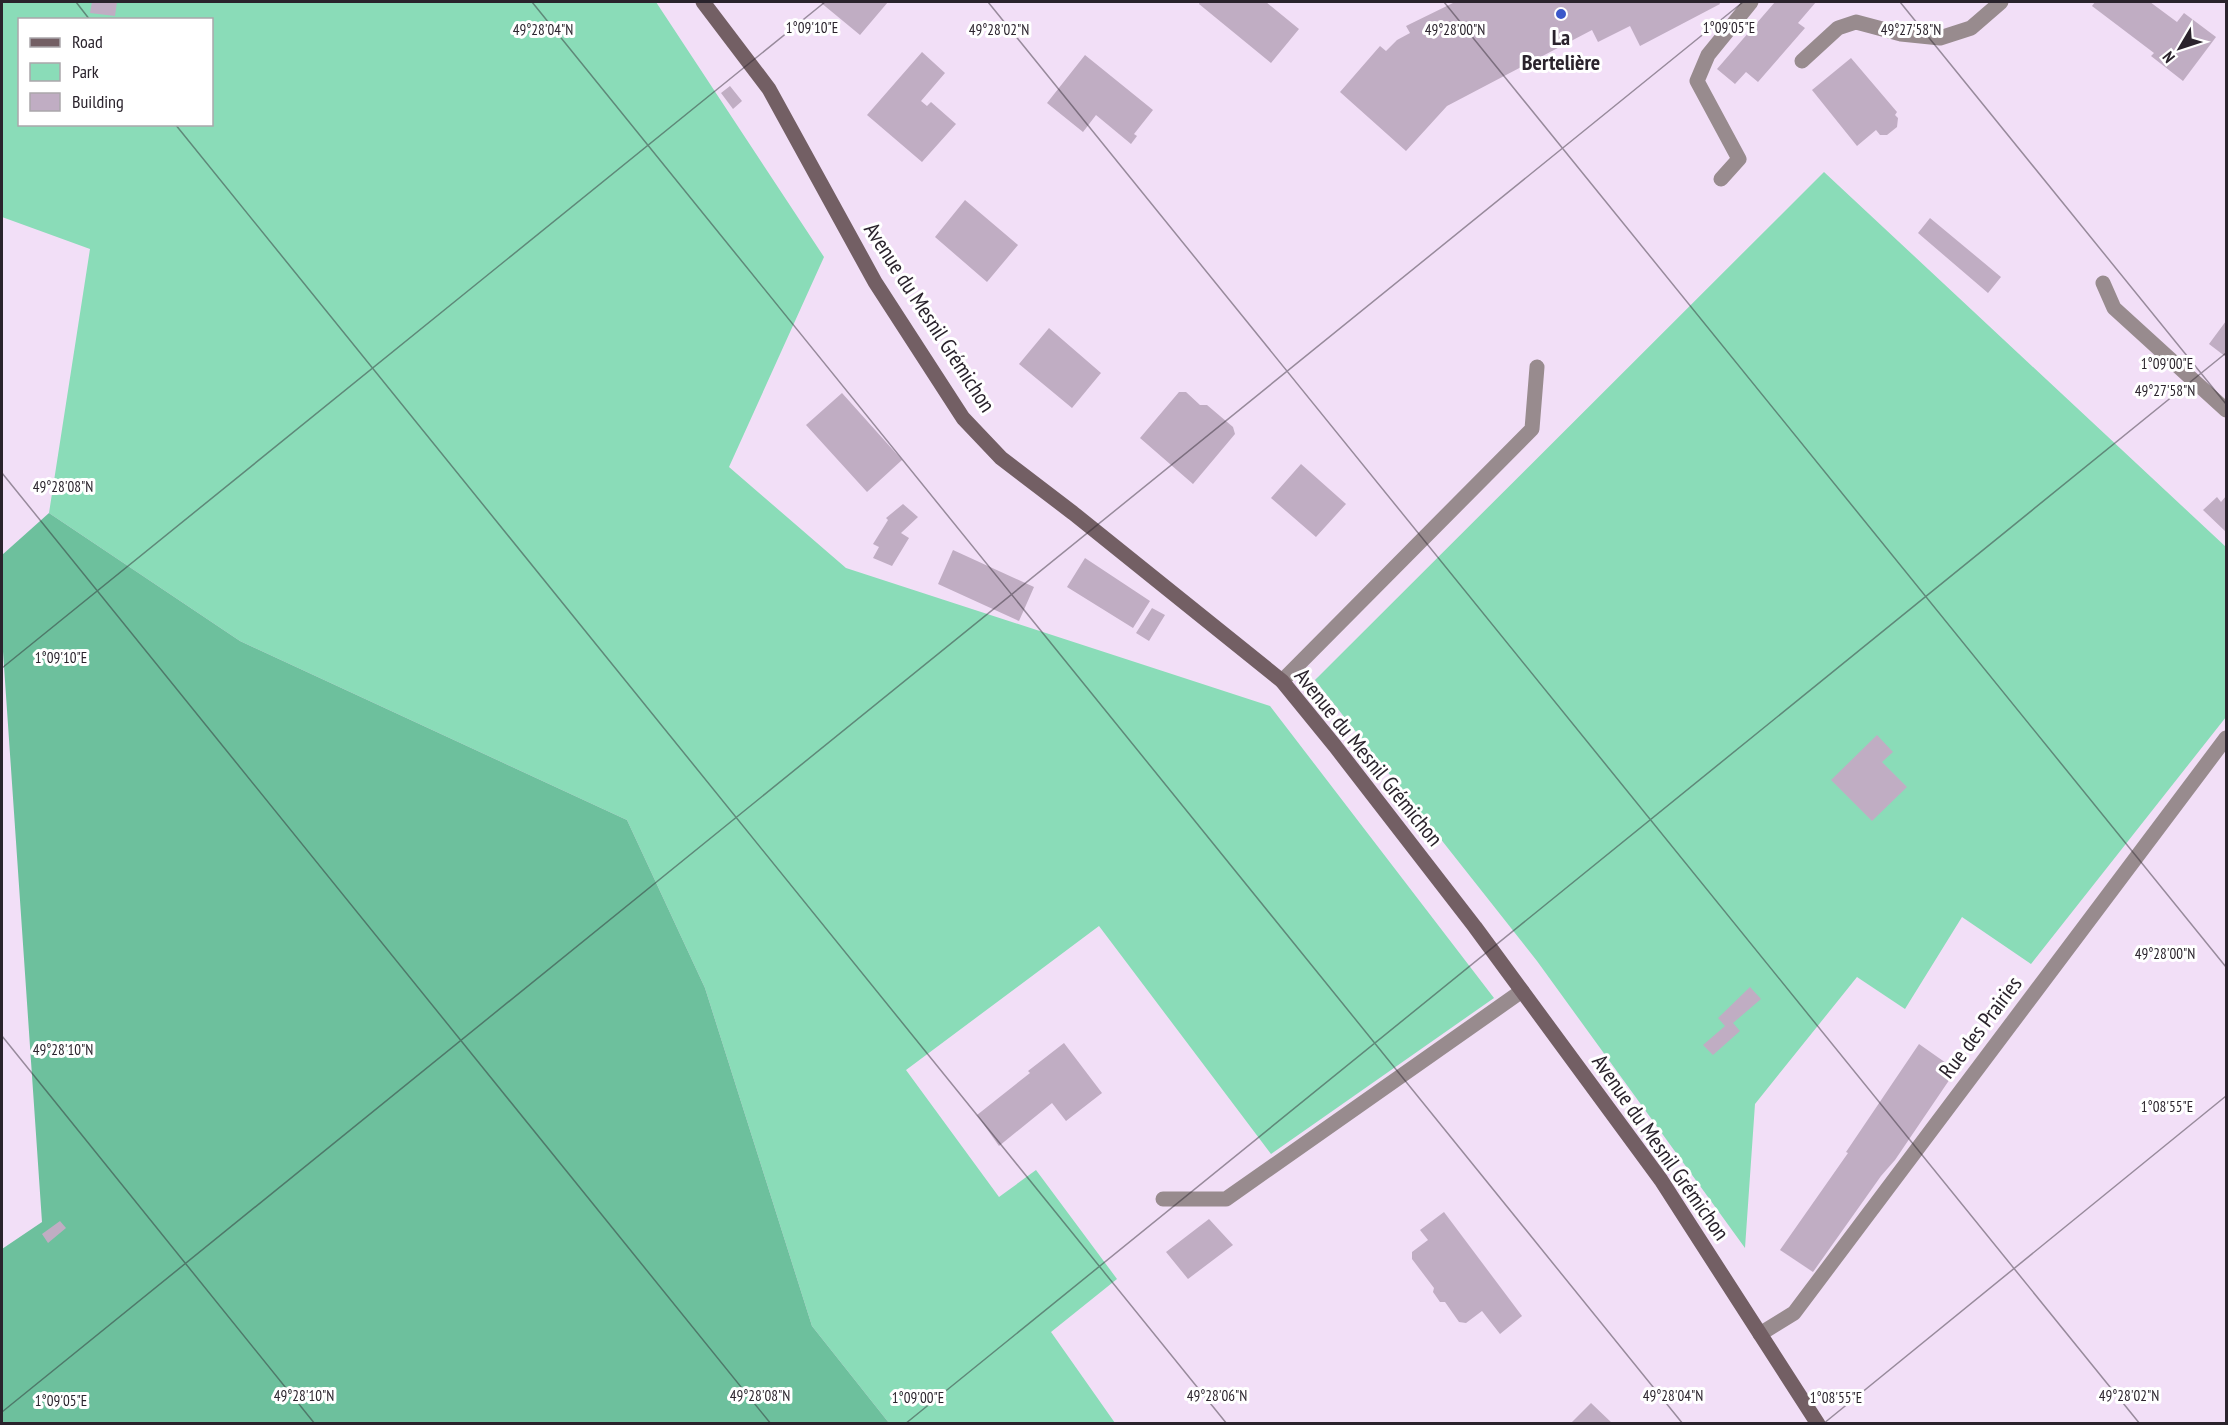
<svg xmlns="http://www.w3.org/2000/svg" width="2228" height="1425" font-family="'PT Sans Narrow',sans-serif">
<style>
.green{fill:#8adcb8;fill-rule:evenodd}
.forest{fill:#6dc09d}
.building{fill:#c0adc3}
.lines{fill:none;stroke-linecap:round;stroke-linejoin:round}
.lane{stroke:#988b8e;stroke-width:15}
.street{stroke:#988b8e;stroke-width:15}
.secondary{stroke:#735f64;stroke-width:15}
.ticks{fill:none;stroke:#2a232c;stroke-width:1.5;stroke-opacity:0.45}
.poi-dot{fill:#3b58ca;stroke:#fff;stroke-width:2}
.labels{text-anchor:middle;dominant-baseline:central;stroke-width:6;stroke-linejoin:round;paint-order:stroke}
.poi-label{font-size:22px;font-weight:bold;fill:#2a232c;stroke:#fff}
.street-label{font-size:22px;fill:#2a232c;stroke:#fff}
.ticks-label{font-size:15px;text-anchor:middle;fill:#2a232c;stroke:#fff;stroke-width:6;stroke-linejoin:round;paint-order:stroke}
</style>
<rect width="100%" height="100%" fill="#f2dff7"/>
<!-- green -->
<path class="green" d="M2 2H656L824 257 729 467 846 568 1270 706 1494 998 1271 1154 1099 926 906 1070 999 1197 1036 1170 1117 1279 1051 1332 1115 1423H889L812 1326 705 988 627 820 240 641 49 513 90 249 2 217ZM20 20H212V124H20Z
M1824 172 2226 547V717L2031 964 1962 917 1905 1009 1857 977 1755 1104 1745 1248 1537 961 1315 680Z"/>
<!-- forest -->
<path class="forest" d="M49 513 240 641 627 820 705 988 812 1326 889 1423H2V1249L42 1222 2 637V555Z"/>
<!-- building -->
<path class="building" d="M92 2H117L115 16 90 13Z
M820 2H888L860 35Z
M1200 2H1266L1299 29 1271 63 1199 4Z
M1455 2H1719L1720 4 1640 46 1630 26 1598 42 1592 30 1447 106 1406 151 1340 92 1380 46 1386 51 1397 40 1410 33 1406 26Z
M1775 2H1816L1798 23 1805 28 1758 82 1746 72 1735 84 1717 69Z
M2095 2H2150L2177 22 2184 13 2216 37 2183 81 2151 56 2154 53 2092 6Z
M922 52 945 73 921 101 927 106 931 102 956 124 922 162 867 115Z
M1085 55 1153 110 1134 134 1137 136 1131 144 1096 115 1083 132 1047 103Z
M1851 58 1897 112 1895 115 1898 118 1897 127 1887 135H1880L1876 130 1857 146 1812 90Z
M730 86 742 101 733 109 721 93Z
M965 200 1018 245 987 282 935 237Z
M1930 218 2001 277 1988 293 1918 233Z
M2226 321V357L2209 344Z
M1049 328 1101 373 1072 408 1019 364Z
M1179 392H1186L1200 405H1207L1233 427 1235 434 1193 484 1140 438Z
M842 393 902 460 867 492 806 425Z
M1301 464 1346 504 1316 537 1271 498Z
M2226 496V532L2203 510 2217 497 2221 502Z
M903 504 918 517 901 533 909 538 892 566 873 558 879 547 873 544 888 520 886 518Z
M953 550 1034 587 1019 621 938 584Z
M1085 558 1150 601 1133 628 1067 587Z
M1152 608 1165 615 1149 641 1136 633Z
M1877 735 1893 752 1882 762 1907 787 1872 821 1831 780Z
M1750 987 1761 999 1733 1023 1740 1031 1713 1055 1703 1045 1725 1026 1718 1018Z
M1064 1043 1102 1093 1066 1121 1052 1103 999 1146 977 1115 1030 1073 1028 1071Z
M1919 1044 1956 1070 1895 1160 1881 1176 1813 1272 1780 1250 1848 1153 1846 1152Z
M1444 1212 1522 1316 1500 1334 1482 1311 1466 1323 1459 1322 1445 1302H1440L1433 1292 1434 1288 1412 1259V1252L1428 1240 1420 1230Z
M1209 1219 1233 1245 1188 1279 1166 1252Z
M60 1221 66 1228 48 1243 42 1234Z
M1591 1403 1613 1424H1570Z"/>
<g class="lines">
<!-- lane -->
<path class="lane" d="M1802 61 1838 28 1856 22 1901 34 1940 38 1971 28 2001 2
M1721 179 1739 159 1697 81 1708 55 1751 2
M2103 283 2114 308 2226 410
M1282 681 1532 429 1537 367
M1163 1199H1226L1522 991"/>
<!-- street -->
<path class="street" d="M1760 1334 1794 1313 2226 738"/>
<!-- secondary -->
<path class="secondary" d="M703 2 769 89 875 282 963 418 1001 458 1073 513 1282 681 1335 746 1475 927 1661 1180 1818 1424"/>
</g>
<!-- ticks -->
<path class="ticks" d="M76 2 90 20M532 2 1683 1424M988 2 2140 1424M1444 2 2226 967M1900 2 2226 404M175 124 1227 1424M2 473 771 1424M2 668 825 2M2 1036 315 1424M2 1412 1743 2M905 1424 2226 353M1823 1424 2226 1096"/>
<!-- markers -->
<circle class="poi-dot" cx="1561" cy="14" r="6"/>
<g class="labels">
<!-- poi labels -->
<g class="poi-label">
<text x="1561" y="37">La<tspan x="1561" dy="25">Bertelière</tspan></text>
</g>
<!-- street labels -->
<g class="street-label">
<text transform="translate(930 317) rotate(57)">Avenue du Mesnil Grémichon</text>
<text transform="translate(1369 757) rotate(51)">Avenue du Mesnil Grémichon</text>
<text transform="translate(1980 1027) rotate(-53)">Rue des Prairies</text>
<text transform="translate(1661 1147) rotate(55)">Avenue du Mesnil Grémichon</text>
</g>
</g>
<g class="ticks-label">
<text x="812" y="33">1°09'10"E</text>
<text x="1729" y="33">1°09'05"E</text>
<text x="1911" y="35">49°27'58"N</text>
<text x="543" y="35">49°28'04"N</text>
<text x="999" y="35">49°28'02"N</text>
<text x="1455" y="35">49°28'00"N</text>
<text x="2167" y="369">1°09'00"E</text>
<text x="2165" y="396">49°27'58"N</text>
<text x="63" y="492">49°28'08"N</text>
<text x="61" y="663">1°09'10"E</text>
<text x="2165" y="959">49°28'00"N</text>
<text x="63" y="1055">49°28'10"N</text>
<text x="2167" y="1112">1°08'55"E</text>
<text x="304" y="1401">49°28'10"N</text>
<text x="760" y="1401">49°28'08"N</text>
<text x="1217" y="1401">49°28'06"N</text>
<text x="1673" y="1401">49°28'04"N</text>
<text x="2129" y="1401">49°28'02"N</text>
<text x="918" y="1403">1°09'00"E</text>
<text x="1836" y="1403">1°08'55"E</text>
<text x="61" y="1406">1°09'05"E</text>
</g>
<!-- border -->
<rect width="2228" height="1425" fill="none" stroke="#2a232c" stroke-width="6"/>
<!-- legend -->
<rect x="18" y="18" width="195" height="108" fill="#ffffff" stroke="#aaa7ab" stroke-width="1.5"/>
<rect x="30" y="38" width="30" height="9" fill="#735f64" stroke="#aaa7ab" stroke-width="1.5"/>
<text x="72" y="48" font-size="18" fill="#2a232c">Road</text>
<rect x="30" y="63" width="30" height="18" fill="#8adcb8" stroke="#aaa7ab" stroke-width="1.5"/>
<text x="72" y="78" font-size="18" fill="#2a232c">Park</text>
<rect x="30" y="93" width="30" height="18" fill="#c0adc3" stroke="#aaa7ab" stroke-width="1.5"/>
<text x="72" y="108" font-size="18" fill="#2a232c">Building</text>
<!-- north arrow -->
<g transform="translate(2180 48) rotate(231)" stroke="#ffffff" stroke-width="4.5" paint-order="stroke">
<path d="M0-4.5L10 22L0 15L-10 22Z" fill="#2a232c"/>
<text y="-9" font-size="16" font-weight="bold" text-anchor="middle" fill="#2a232c">N</text>
</g>
</svg>
